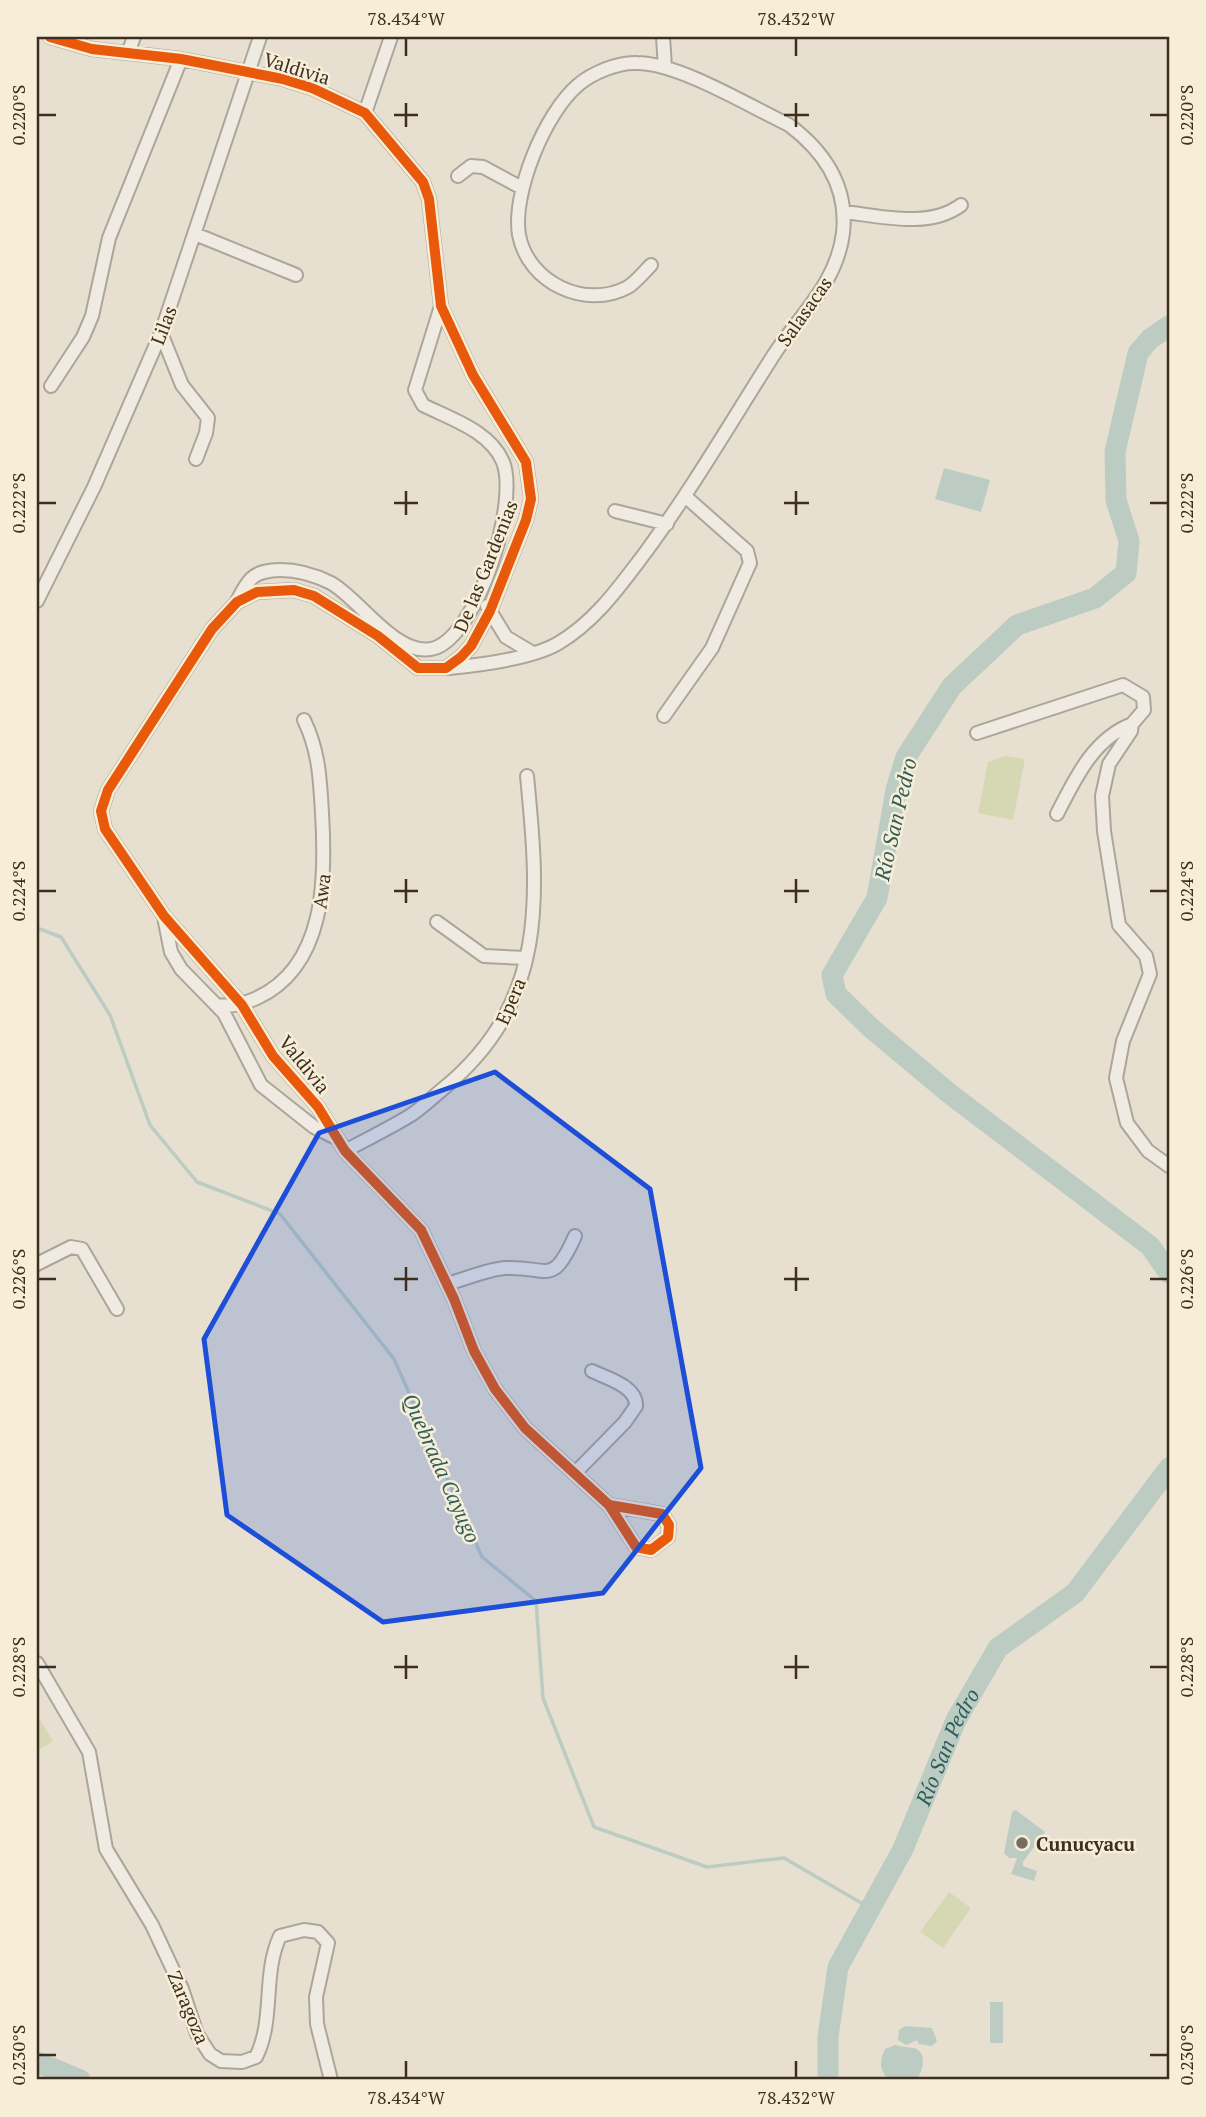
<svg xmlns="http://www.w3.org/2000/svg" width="1206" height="2117" font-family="'PT Serif',serif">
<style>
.green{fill:#d6d7b3}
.water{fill:#bcccc2}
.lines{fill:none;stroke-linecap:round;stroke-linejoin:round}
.stream{stroke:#bcccc2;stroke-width:3.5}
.river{stroke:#bcccc2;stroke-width:21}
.street-casing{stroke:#ada599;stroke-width:16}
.street{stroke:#efebe3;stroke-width:12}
.cycleway-casing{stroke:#f7eed8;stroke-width:15}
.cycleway{stroke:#e8590c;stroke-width:10}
.marked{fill:#1d4ed8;fill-opacity:0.2;stroke:#1d4ed8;stroke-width:5;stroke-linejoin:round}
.ticks{fill:none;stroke:#3d2e20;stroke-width:2.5}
.poi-dot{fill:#786c5e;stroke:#f7eed8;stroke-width:2.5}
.labels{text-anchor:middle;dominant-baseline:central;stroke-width:5;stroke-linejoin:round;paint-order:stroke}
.street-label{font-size:19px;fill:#3d2e20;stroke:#f7eed8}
.poi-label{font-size:19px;font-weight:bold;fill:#3d2e20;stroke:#f7eed8;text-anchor:start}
.water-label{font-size:21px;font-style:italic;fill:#2f5d5a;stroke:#f7eed8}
.neatline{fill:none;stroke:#3d2e20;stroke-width:2.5}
.ticks-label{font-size:18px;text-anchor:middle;fill:#3d2e20}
</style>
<rect width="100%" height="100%" fill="#e7e0d1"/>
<!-- green -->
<path class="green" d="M1005 756 1025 759 1013 820 978 813 988 762Z
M37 1715 53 1741 37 1751Z
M949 1892 971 1908 943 1948 920 1932Z"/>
<!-- water -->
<path class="water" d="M944 468 990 480 981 512 935 499Z
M1016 1810 1045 1832 1023 1862V1866L1037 1871 1034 1881 1011 1874 1017 1858H1009L1004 1853 1012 1812Z
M990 2002H1003V2043H990Z
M905 2026 932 2028 937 2041 932 2046 919 2044 917 2040 906 2045 898 2040 899 2030Z
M895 2045C902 2047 908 2047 914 2048 928 2052 923 2072 916 2080H889C879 2070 879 2062 885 2049Z"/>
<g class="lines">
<!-- stream -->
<path class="stream" d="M37 928 61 937 110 1015 150 1125 197 1182 280 1214 394 1359 482 1557 536 1601 543 1698 594 1827 707 1867 784 1858 870 1908"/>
<!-- river -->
<g class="river">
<path d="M1169 326 1150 339 1138 353 1115 452 1116 500 1129 541 1126 573 1095 598 1017 625 952 686 906 757 896 790 877 898 832 975 836 994 871 1028 950 1094 1150 1246 1169 1273"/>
<path d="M37 2062 80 2080"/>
<path id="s1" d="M828 2080V2037L838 1967 903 1849 956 1720 998 1648 1075 1593 1169 1468"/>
</g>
<!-- street casing -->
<g class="street-casing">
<path id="street" d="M50 37 92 49 181 59 283 79 312 88 365 113 423 182 429 199 441 306 473 375 526 462 531 499 526 520 490 611 471 646 461 657 446 668H418L378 636 314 596 294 590 257 592 237 602 212 629 108 790 101 811 105 829 164 916 242 1005 273 1056 318 1107 345 1151 421 1230 454 1299 474 1351 495 1389 525 1428 609 1505 636 1547 651 1550 668 1537 669 1525 662 1514 609 1505
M663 37 665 67
M128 53 134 37
M365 113 391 37
M458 176 471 166 483 167 522 188
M844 212C881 216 929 229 961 205
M195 234 296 275
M161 333 182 385 208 418 206 433 196 459
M51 386 83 337 92 316 109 238 181 59
M615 511 667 524
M37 601 94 487 161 333 260 37
M237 601C241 594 245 585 251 579 257 572 271 570 280 570 298 570 315 575 331 583 360 599 398 660 435 648 478 633 519 503 503 462 490 431 451 419 423 405L415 390 441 306
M487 606 506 637 531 652
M449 668C480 665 530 659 557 644 595 622 620 586 645 553 692 489 731 422 773 356 799 316 837 283 843 233 848 187 825 152 789 125 749 106 679 63 637 63 618 62 592 73 578 85 545 113 512 193 519 235 528 283 586 310 628 287 636 282 644 272 651 265
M664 716 712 648 750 563 747 551 686 497
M977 733 1123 685 1143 697 1144 710 1132 724
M1057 814C1075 779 1093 739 1132 724L1131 731 1109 764 1102 796 1104 831 1119 925 1146 956 1150 974 1123 1041 1116 1078 1127 1123 1148 1151 1169 1166
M164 917 171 952 181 969 224 1013 261 1085 314 1127 334 1137
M437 922 484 956 526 958
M216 1005C232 1007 243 1004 257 998 326 966 326 878 322 813 320 779 319 751 304 720
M345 1151C367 1139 390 1128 411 1115 423 1107 433 1097 444 1088 548 1002 539 898 527 776
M37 1264 71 1247 82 1249 117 1309
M447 1284C466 1279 487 1269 506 1268 548 1266 552 1288 575 1236
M575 1473 625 1422 636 1406C637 1386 606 1378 592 1371
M37 1663 89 1752 106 1849 152 1925 182 1989 197 2034 210 2054 221 2061 242 2062 256 2057C275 2019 262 1975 280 1936L304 1930 318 1932 328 1943 316 1997 317 2024 331 2080"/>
</g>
<!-- street -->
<use href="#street" class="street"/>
<!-- cycleway casing -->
<g class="cycleway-casing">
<path id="cycleway" d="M50 37 92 49 181 59 283 79 312 88 365 113 423 182 429 199 441 306 473 375 526 462 531 499 526 520 490 611 471 646 461 657 446 668H418L378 636 314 596 294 590 257 592 237 602 212 629 108 790 101 811 105 829 164 916 242 1005 273 1056 318 1107 345 1151 421 1230 454 1299 474 1351 495 1389 525 1428 609 1505 636 1547 651 1550 668 1537 669 1525 662 1514 609 1505"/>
</g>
<!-- cycleway -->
<use href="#cycleway" class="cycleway"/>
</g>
<!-- marked area -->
<path class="marked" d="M495 1072 650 1189 701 1468 603 1593 383 1622 227 1515 204 1339 319 1133Z"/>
<!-- ticks -->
<path class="ticks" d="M406 38V56M796 38V56M406 103V127M796 103V127M38 115H56M394 115H418M784 115H809M1150 115H1168M406 491V515M796 491V515M38 503H56M394 503H418M784 503H809M1150 503H1168M406 879V903M796 879V903M38 891H56M394 891H418M784 891H809M1150 891H1168M406 1267V1291M796 1267V1291M38 1279H56M394 1279H418M784 1279H809M1150 1279H1168M406 1655V1679M796 1655V1679M38 1667H56M394 1667H418M784 1667H809M1150 1667H1168M38 2055H56M1150 2055H1168M406 2061V2078M796 2061V2078"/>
<!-- markers -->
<circle class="poi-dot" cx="1022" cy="1843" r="7"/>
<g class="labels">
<!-- street labels -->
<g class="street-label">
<text transform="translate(297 68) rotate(17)">Valdivia</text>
<text transform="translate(804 311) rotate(-55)">Salasacas</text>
<text transform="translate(163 325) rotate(-69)">Lilas</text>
<text transform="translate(485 566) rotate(-68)">De las Gardenias</text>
<text transform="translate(321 891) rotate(-83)">Awa</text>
<text transform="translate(510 1001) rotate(-67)">Epera</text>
<text transform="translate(305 1064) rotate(51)">Valdivia</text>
<text transform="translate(189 2007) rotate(67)">Zaragoza</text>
</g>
<!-- poi labels -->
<g class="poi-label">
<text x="1036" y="1843">Cunucyacu</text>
</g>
<!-- water labels -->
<g class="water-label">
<text transform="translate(895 819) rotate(-77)">Río San Pedro</text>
<text transform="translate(442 1468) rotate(66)">Quebrada Cayugo</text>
<text stroke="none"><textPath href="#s1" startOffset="360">Río San Pedro</textPath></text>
</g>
</g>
<!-- border -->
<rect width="1206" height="2117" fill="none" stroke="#f7eed8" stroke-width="77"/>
<rect x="38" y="38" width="1130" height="2040" class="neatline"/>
<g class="ticks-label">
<text x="406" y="25">78.434°W</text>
<text x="796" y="25">78.432°W</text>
<text transform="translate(19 115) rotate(-90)" y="6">0.220°S</text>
<text transform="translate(1187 115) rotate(-90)" y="6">0.220°S</text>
<text transform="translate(19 503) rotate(-90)" y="6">0.222°S</text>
<text transform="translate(1187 503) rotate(-90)" y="6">0.222°S</text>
<text transform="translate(19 891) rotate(-90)" y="6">0.224°S</text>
<text transform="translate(1187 891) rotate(-90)" y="6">0.224°S</text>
<text transform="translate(19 1279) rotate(-90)" y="6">0.226°S</text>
<text transform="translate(1187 1279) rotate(-90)" y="6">0.226°S</text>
<text transform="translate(19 1667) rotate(-90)" y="6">0.228°S</text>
<text transform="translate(1187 1667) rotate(-90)" y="6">0.228°S</text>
<text transform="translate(19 2055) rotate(-90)" y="6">0.230°S</text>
<text transform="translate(1187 2055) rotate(-90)" y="6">0.230°S</text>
<text x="406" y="2104">78.434°W</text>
<text x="796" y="2104">78.432°W</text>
</g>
</svg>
